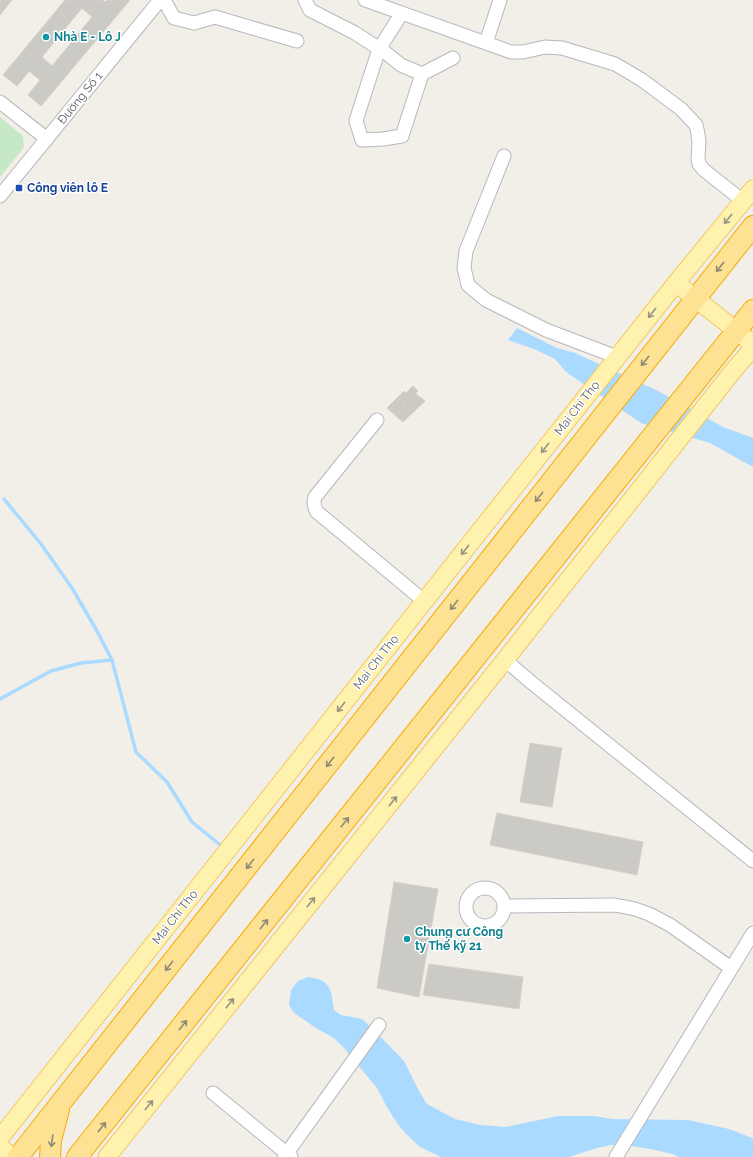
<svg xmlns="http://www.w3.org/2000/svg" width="753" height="1157" font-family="Raleway,sans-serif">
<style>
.green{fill:#c5e8c5}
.water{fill:#aadaff}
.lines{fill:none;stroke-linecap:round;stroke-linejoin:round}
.stream{stroke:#aadaff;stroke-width:3.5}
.building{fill:#cccac5;stroke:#d6d1c6;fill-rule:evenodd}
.minor-casing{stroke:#b5b8bc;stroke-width:15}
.major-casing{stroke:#f2c960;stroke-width:19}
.highway-casing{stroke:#f9ab00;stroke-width:22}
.minor{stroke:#fff;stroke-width:13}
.major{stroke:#fff2af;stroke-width:17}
.highway{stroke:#fde293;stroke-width:20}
.oneway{stroke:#979581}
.oneway2{stroke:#8e8975}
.culture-dot{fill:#0f9aa8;stroke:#fff;stroke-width:1.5}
.transit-dot{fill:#1a4fb4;stroke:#fff;stroke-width:1.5}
.labels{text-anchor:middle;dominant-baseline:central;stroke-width:3;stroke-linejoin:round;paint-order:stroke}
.culture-label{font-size:12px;font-weight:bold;fill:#0d838f;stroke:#fff;text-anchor:start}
.street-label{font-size:12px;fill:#5f6368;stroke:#fff}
.transit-label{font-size:12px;font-weight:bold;fill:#164399;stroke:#fff;text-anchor:start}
</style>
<rect width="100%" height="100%" fill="#f1efe8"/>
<!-- green -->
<path class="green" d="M0 117 23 136 24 147 0 177Z"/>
<!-- water -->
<path class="water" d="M517 328 557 348 575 353 658 391 723 427 753 438V467L710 443 641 423 566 372 555 359 534 349 508 340Z
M308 977C331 980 331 989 334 1010L341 1015 362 1019 371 1027 404 1061 419 1091 427 1104 455 1119 481 1125 505 1127 558 1116H594L612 1119 688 1120 729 1129 752 1138 753 1139V1157H679L673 1154 650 1149 632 1146 611 1145 597 1148 569 1157H441L420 1147 406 1134 397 1123 387 1107 377 1088 343 1047 334 1038 316 1028 294 1013 289 1005 291 990 298 981Z"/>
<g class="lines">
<!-- stream -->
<path class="stream" d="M4 499 41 544 72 588 97 631 112 660 136 752 167 782 192 822 224 848
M0 699 51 671 81 663 112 660"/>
</g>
<!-- building -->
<path class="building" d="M0 0H12L0 15Z
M65 0H103L105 2 107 0H130L41 106 28 95 40 80 29 71 17 86 3 75ZM82 8 92 17 52 66 42 57Z
M413 386 418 391 406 404 398 397 404 391 406 393Z
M416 394 425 401 403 422 396 416 406 404Z
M398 397 406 404 396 416 387 408Z
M530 743 562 748 552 807 520 802Z
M497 813 643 842 637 875 490 845Z
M394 882 438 889 419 997 377 988Z
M429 964 523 977 519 1009 423 995Z"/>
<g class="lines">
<!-- minor casing -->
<g class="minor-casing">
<path id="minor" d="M164 0 174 18 194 23 215 17 297 41
M305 0 310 10 355 33 386 53 401 65 422 74 453 58
M365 0 511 52H523L545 47 562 48 615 64 642 80 681 109 696 125 697 129 699 141 698 159 699 164 704 170 743 201
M402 13 379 49 360 108 356 121 362 140 383 139 402 136 422 74
M486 43 500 0
M0 102 47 139
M504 156 466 251 464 268 468 285 486 300 546 330 617 357
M0 196 160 0
M377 420 315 497C313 503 314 507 317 512L424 601
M505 660 532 683 753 861
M466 907a19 19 0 1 1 38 0a19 19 0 1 1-38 0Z
M505 906 615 905 635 909 649 914 670 925 731 968
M213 1093 291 1157
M284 1157 379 1025
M616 1157 753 933"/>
</g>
<!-- major casing -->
<g class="major-casing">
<path id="major" d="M676 283 753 344
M0 1138 676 283 753 189
M0 1147 12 1157
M107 1157 505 660 733 371 753 348"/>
</g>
<!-- highway casing -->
<g class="highway-casing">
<path id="highway" d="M18 1157 753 226
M50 1157 51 1140 59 1110
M77 1157 753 310"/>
</g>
<!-- minor -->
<use href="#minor" class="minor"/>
<!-- major -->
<use href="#major" class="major"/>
<!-- highway -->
<use href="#highway" class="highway"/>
</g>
<!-- one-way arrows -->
<defs><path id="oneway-shaft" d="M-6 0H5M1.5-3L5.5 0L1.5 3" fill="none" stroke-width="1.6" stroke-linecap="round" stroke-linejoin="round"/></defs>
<g class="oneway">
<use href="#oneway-shaft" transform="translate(728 219) rotate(129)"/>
<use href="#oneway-shaft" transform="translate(652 313) rotate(128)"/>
<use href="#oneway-shaft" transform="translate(545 448) rotate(128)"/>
<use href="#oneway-shaft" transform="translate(465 550) rotate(128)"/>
<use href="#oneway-shaft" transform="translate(341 707) rotate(128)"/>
<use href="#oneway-shaft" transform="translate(393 801) rotate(-51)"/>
<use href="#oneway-shaft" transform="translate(311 902) rotate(-51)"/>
<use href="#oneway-shaft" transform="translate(230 1003) rotate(-51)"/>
<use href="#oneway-shaft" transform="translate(149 1105) rotate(-51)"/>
</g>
<g class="oneway2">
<use href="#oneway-shaft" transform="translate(720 267) rotate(128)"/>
<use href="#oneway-shaft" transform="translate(645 361) rotate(129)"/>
<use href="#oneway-shaft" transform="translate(539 497) rotate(128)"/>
<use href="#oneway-shaft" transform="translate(454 605) rotate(128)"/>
<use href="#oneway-shaft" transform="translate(330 762) rotate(128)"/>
<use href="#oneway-shaft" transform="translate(345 822) rotate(-51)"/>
<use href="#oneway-shaft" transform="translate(250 864) rotate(128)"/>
<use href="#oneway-shaft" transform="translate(264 924) rotate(-51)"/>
<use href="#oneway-shaft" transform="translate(169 966) rotate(128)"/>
<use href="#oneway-shaft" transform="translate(183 1025) rotate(-51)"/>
<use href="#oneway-shaft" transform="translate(102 1127) rotate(-51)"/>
<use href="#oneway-shaft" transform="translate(52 1141) rotate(98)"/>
</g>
<!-- markers -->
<g class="culture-dot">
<circle cx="46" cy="37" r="4"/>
<circle cx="407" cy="939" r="4"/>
</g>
<rect class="transit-dot" x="15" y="184" width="8" height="8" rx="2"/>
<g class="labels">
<!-- culture labels -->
<g class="culture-label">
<text x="54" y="37">Nhà E - Lô J</text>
<text x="415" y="932">Chung cư Công<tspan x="415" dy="14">ty Thế kỹ 21</tspan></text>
</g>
<!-- street labels -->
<g class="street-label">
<text transform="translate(80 98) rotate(-51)">Đường Số 1</text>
<text transform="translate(577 408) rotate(-52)">Mai Chí Thọ</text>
<text transform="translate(376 662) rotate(-52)">Mai Chí Thọ</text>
<text transform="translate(175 917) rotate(-52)">Mai Chí Thọ</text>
</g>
<!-- transit labels -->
<g class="transit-label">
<text x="27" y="188">Công viên lô E</text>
</g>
</g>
</svg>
